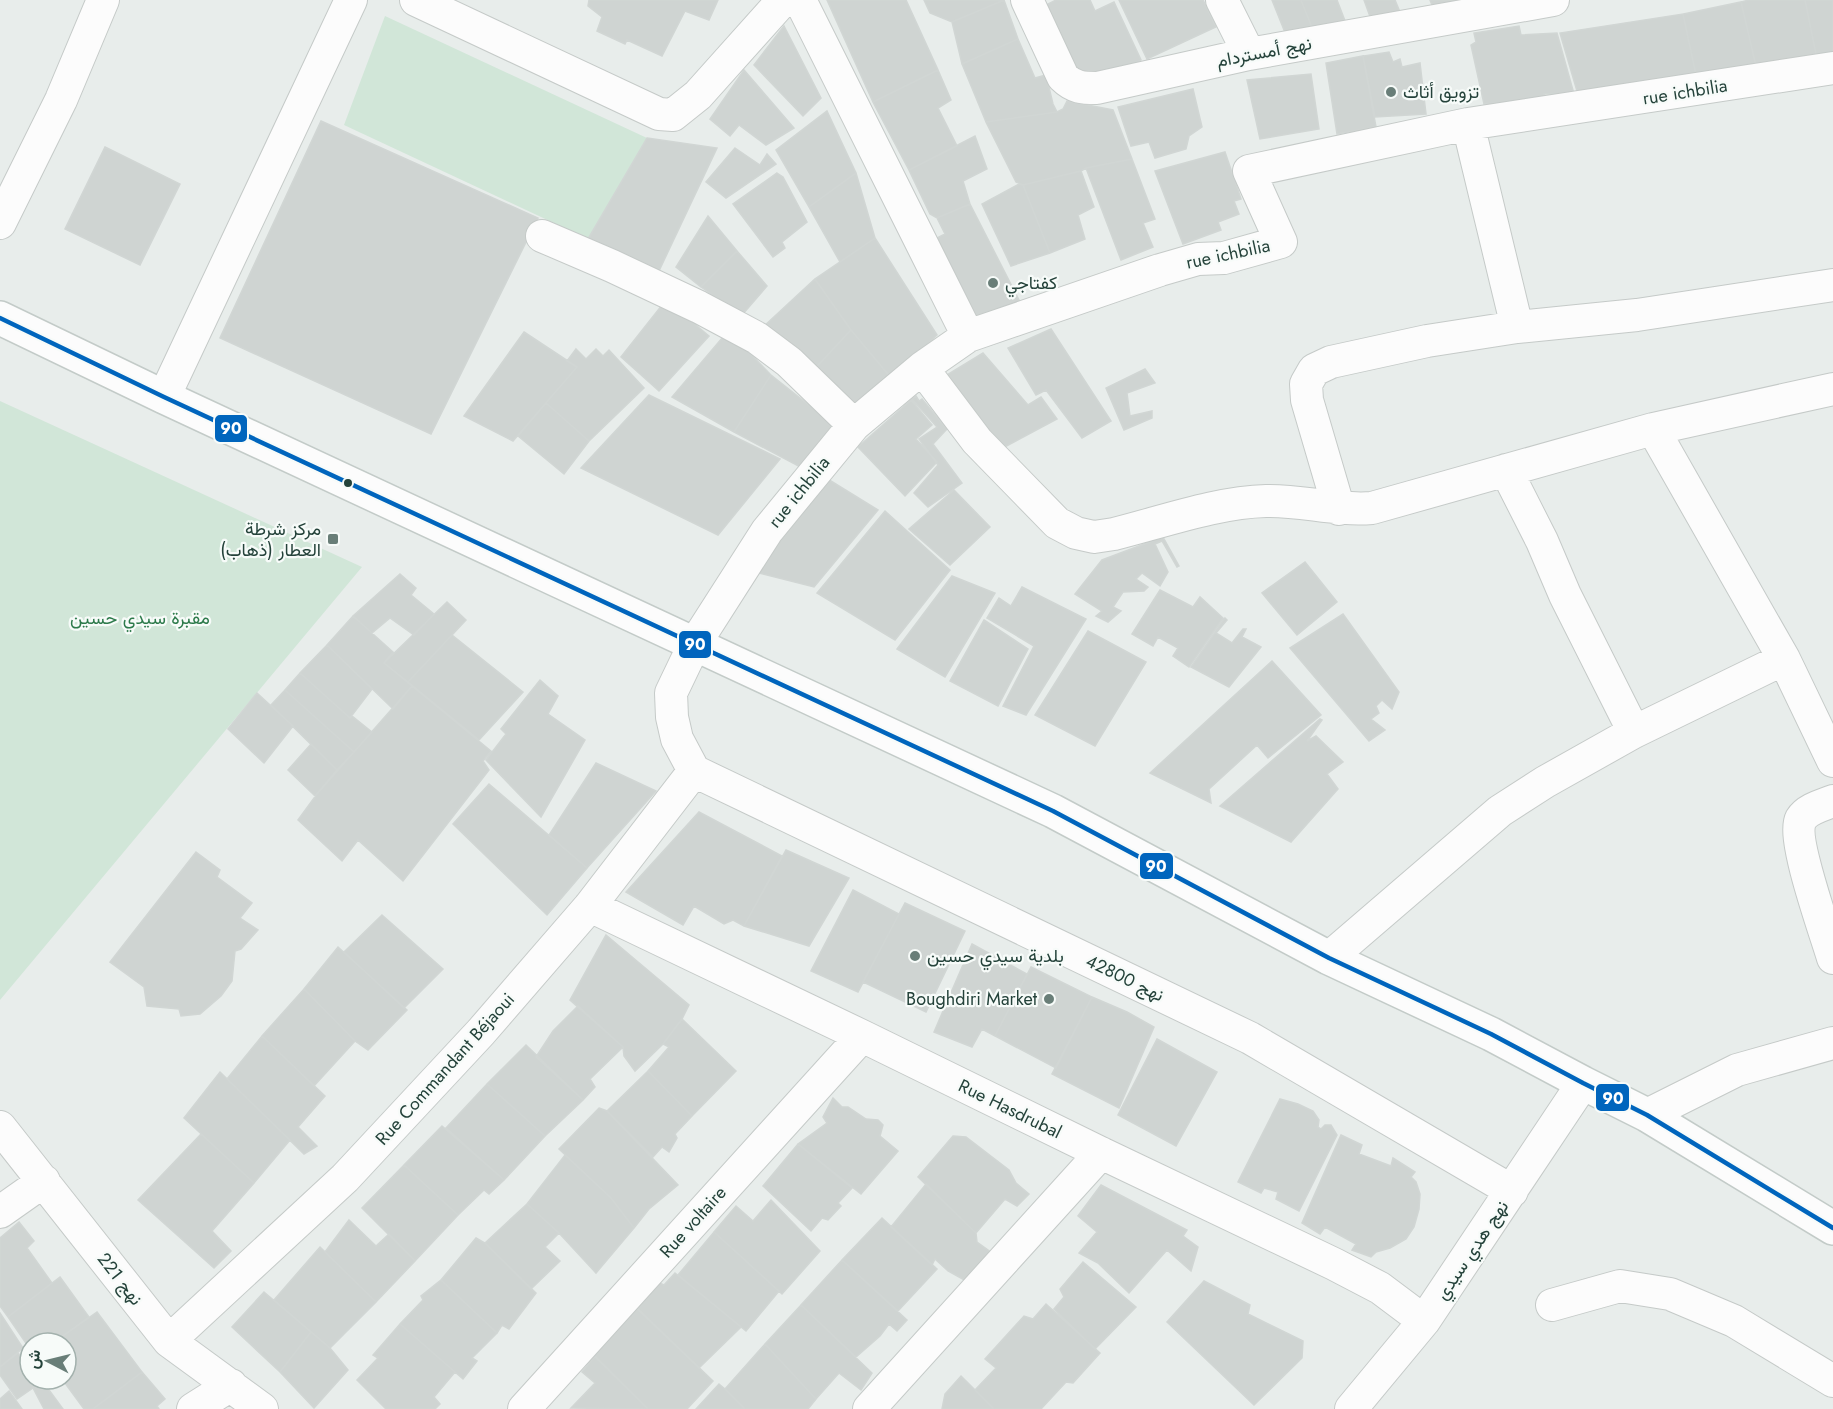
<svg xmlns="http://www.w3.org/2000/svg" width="1833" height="1409" font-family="Jost,Vazirmatn,sans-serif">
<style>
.green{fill:#d1e6d8}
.building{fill:#cfd4d2;stroke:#d1d6d4;stroke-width:1.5}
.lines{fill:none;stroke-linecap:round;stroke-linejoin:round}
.minor-casing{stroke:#c5cac8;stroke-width:34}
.secondary-casing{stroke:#c3cbc8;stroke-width:36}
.minor{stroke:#fcfcfc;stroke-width:32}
.secondary{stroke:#fcfcfc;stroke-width:33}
.bus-1-casing{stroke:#f7fbf9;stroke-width:9}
.bus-1{stroke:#0065bd;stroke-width:4.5}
.poi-dot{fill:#697e78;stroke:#f7fbf9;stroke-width:2}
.bus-dot{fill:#24423a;stroke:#f7fbf9;stroke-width:2}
.labels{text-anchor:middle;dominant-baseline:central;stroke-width:4.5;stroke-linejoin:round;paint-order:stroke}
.street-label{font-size:18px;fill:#24423a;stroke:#f7fbf9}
.poi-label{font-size:18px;fill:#24423a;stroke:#f7fbf9;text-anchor:start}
.park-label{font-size:18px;fill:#2d7a4b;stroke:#f7fbf9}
.line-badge{stroke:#f7fbf9;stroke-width:2}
.badge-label{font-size:16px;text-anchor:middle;font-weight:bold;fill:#fff}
</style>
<rect width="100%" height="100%" fill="#e8edeb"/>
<!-- green -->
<path class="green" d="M385 16 647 138 588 239 344 125Z
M0 401 362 567 0 1000Z"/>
<!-- building -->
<path class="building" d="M589 0H718L709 20 685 11 662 56 627 40 625 44 597 31 602 17 588 6Z
M827 0H906L938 70 873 102Z
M924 0H1004L952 22 930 13Z
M1004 0 1018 39 962 64 952 22Z
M1056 0H1090L1095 11 1114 2 1141 60 1104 77 1076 76 1044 6Z
M1119 0H1203L1216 27 1147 59Z
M1272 0H1301L1315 35 1288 40Z
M1301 0H1337L1347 26 1315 35Z
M1364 0H1395L1400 12 1372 22Z
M1430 0H1454L1457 9 1436 15Z
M1749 0H1805L1817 59 1756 66 1741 2Z
M1805 0H1833V55L1817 59Z
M1741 2 1756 66 1696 75 1683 14Z
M1683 14 1696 75 1579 98 1560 33Z
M784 26 821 98 803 116 754 65Z
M1519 26 1521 35 1557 33 1574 94H1544L1545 100 1484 104 1471 45 1476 42 1474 33Z
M1018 39 1035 78 1046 75 1053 104 1057 112 986 122 962 64Z
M1389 52 1393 62 1400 59 1402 67 1420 63 1426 114 1375 117 1363 56Z
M1363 56 1376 127 1337 134 1326 63Z
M744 70 794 128 766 145 739 125 730 136 710 119Z
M938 70 951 100 938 108 957 146 909 170 873 102Z
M1311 74 1319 129 1260 139 1247 80Z
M1193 89 1202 127 1189 136 1186 149 1155 158 1149 142 1131 146 1118 107Z
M1067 101 1113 110 1132 159 1086 168 1081 171 1023 185 1016 182 986 122 1057 112 1063 109Z
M827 111 856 173 809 207 776 150Z
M321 121 538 218 431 434 220 338Z
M975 136 987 169 963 181 970 204 937 218 930 214 909 170Z
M647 138 717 148 658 273 588 239Z
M105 147 180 184 140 265 65 229Z
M735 148 760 165 767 154 776 164 726 198 706 182Z
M1225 152 1241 199 1234 201 1239 214 1218 222 1221 230 1183 244 1155 171Z
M1132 159 1155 219 1143 223 1153 247 1121 260 1086 168Z
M1081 171 1094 207 1078 215 1085 239 1050 253 1023 185Z
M777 173 783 177 807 222 782 242 785 248 773 257 733 204Z
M856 173 875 238 840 262 809 207Z
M1019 184 1023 185 1050 253 1011 266 982 204Z
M970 204 1021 304 974 328 931 241 945 234 937 218Z
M708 216 737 251 701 287 676 267Z
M875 238 937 335 892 379 851 330 815 279Z
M737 251 767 286 742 315 701 287Z
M815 279 851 330 808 376 761 329Z
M666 300 709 336 659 391 621 357Z
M1051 329 1111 421 1082 438 1046 390 1036 395 1008 348Z
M851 330 892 379 853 419 808 376Z
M728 331 771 375 734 432 672 397Z
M524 332 577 367 513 441 464 416Z
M576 349 586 359 596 349 603 356 609 350 644 388 589 441 546 403 577 367 567 361Z
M983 353 1028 405 1041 397 1057 419 997 451 942 378Z
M1145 369 1155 383 1127 393 1130 416 1152 411V418L1124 430 1106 388Z
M771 375 839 429 808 471 734 432Z
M649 395 780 459 718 535 581 468Z
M916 396 919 401 922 399 947 429 933 444 962 483 928 507 914 493 938 465 919 439 937 427 912 399Z
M911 400 932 425 916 439 937 462 905 496 858 447Z
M546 403 589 441 564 474 518 436Z
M826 478 878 510 814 587 755 572Z
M954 490 990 527 950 565 909 529Z
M885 511 950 570 895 640 817 593Z
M1163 537 1179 566 1177 567 1162 541 1155 544 1168 572 1160 586 1142 573 1136 579 1148 587 1144 591 1123 592 1113 607 1121 611 1108 622 1096 616 1102 611 1075 594 1102 560Z
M1305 562 1337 602 1297 635 1262 593Z
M400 574 416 588 411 595 434 614 414 635 390 618 372 633 353 616Z
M952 576 995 593 945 677 897 649Z
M1022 587 1086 619 1026 715 1003 706 1034 646 987 618 999 598 1011 606Z
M1160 590 1193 607 1200 597 1223 618 1189 667 1173 656 1178 648 1158 637 1153 646 1132 634Z
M447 602 466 620 408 682 384 663Z
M1343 614 1399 692 1392 709 1382 700 1376 706 1379 713 1371 719 1385 730 1369 741 1290 648Z
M353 616 393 652 384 663 412 686 393 709 327 645Z
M1225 618 1227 620 1216 633 1232 643 1243 629H1246L1242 637 1261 647 1229 687 1191 667Z
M984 620 1028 649 998 706 950 681Z
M1088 631 1146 662 1095 746 1035 715Z
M452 635 523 692 479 740 408 682Z
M327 645 372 689 350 718 300 673Z
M1272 661 1321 715 1268 758 1257 745 1209 789 1211 803 1150 773Z
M300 673 350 718 352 716 372 732 354 752 285 690Z
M540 680 558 696 548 714 585 740 541 817 486 760 506 734 501 729Z
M412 686 491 751 483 761 489 770 403 881 358 840 342 861 298 820 317 794Z
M285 690 354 752 337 770 271 705Z
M257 693 293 726 264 763 228 729Z
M1320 719 1322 720 1307 741 1316 736 1343 762 1327 774 1338 789 1291 842 1220 806Z
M311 744 337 770 315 796 288 770Z
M596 763 656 791 587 868 549 835Z
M489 784 587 868 547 915 453 824Z
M699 812 782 856 744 926 733 920 724 924 694 906 683 925 626 892Z
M786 850 849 878 809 946 744 926Z
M196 852 220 870 217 877 252 903 240 918 258 930 241 949 235 951 232 981 221 996 200 1014 181 1016 179 1009 147 1006 144 987 110 962Z
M853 890 899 914 858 992 811 971Z
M905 903 965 931 926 1012 863 982Z
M382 915 443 969 404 1008 344 952Z
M606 935 689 1005 682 1019 663 1044 635 1071 624 1056 623 1047 570 1000Z
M972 944 1027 974 995 1036 982 1029 972 1047 934 1032Z
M338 947 407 1010 368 1050 355 1041 304 989Z
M1031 967 1092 997 1056 1068 995 1036Z
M304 989 355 1041 314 1086 262 1036Z
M1092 997 1127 1012 1154 1027 1119 1108 1052 1074Z
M578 1006 623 1047 590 1079 595 1087 583 1100 536 1057 553 1031Z
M682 1019 736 1071 692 1116 648 1071 669 1047 663 1044Z
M262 1036 325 1096 298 1127 317 1146 304 1154 227 1079Z
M1157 1039 1217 1072 1176 1146 1118 1115Z
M526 1045 583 1100 545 1136 487 1084Z
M648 1071 692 1116 675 1134 677 1138 669 1152 662 1147 653 1157 607 1111Z
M220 1072 290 1140 254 1183 184 1118Z
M487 1084 545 1136 504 1180 446 1128Z
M833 1098 842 1107H848L866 1119 878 1120 883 1125 880 1136 898 1151 861 1194 798 1144 827 1123 823 1117Z
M1280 1099 1298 1104 1313 1111 1319 1120 1318 1127 1321 1129 1325 1125H1331L1337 1135 1299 1211 1276 1199 1278 1192 1264 1188 1261 1193 1238 1182Z
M599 1108 607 1111 678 1185 649 1209 634 1228 611 1198 559 1149Z
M442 1126 504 1180 489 1194 484 1190 458 1215 404 1165Z
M201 1134 254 1183 212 1231 231 1251 214 1268 138 1200Z
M1341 1135 1362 1145 1359 1154 1391 1166 1393 1158 1415 1172 1411 1177 1416 1182 1420 1194 1419 1209 1414 1227 1406 1239 1390 1248 1376 1252 1371 1257 1352 1250 1356 1244 1325 1227 1320 1234 1302 1223Z
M953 1136 966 1137 1009 1170 1016 1183 1029 1194 1017 1206 1005 1199 976 1233 918 1177Z
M798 1144 852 1188 838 1203 841 1206 828 1220 822 1218 811 1231 763 1186Z
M565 1155 611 1198 634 1228 596 1273 559 1233 527 1204Z
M404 1165 458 1215 415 1261 362 1208Z
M926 1184 976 1233 977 1242 992 1253 968 1282 948 1271 935 1259 932 1265 891 1227Z
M1101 1185 1187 1230 1183 1236 1198 1247 1191 1271 1167 1250 1129 1293 1098 1263 1079 1253 1097 1232 1078 1216Z
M771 1200 820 1251 782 1294 714 1232 736 1206 753 1221Z
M527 1204 559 1233 545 1247 560 1261 531 1289 485 1243Z
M882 1218 937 1269 898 1311 842 1260Z
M349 1220 376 1246 389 1234 415 1261 376 1302 325 1252Z
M19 1222 34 1241 27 1248 52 1283 8 1317 0 1306V1238Z
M714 1232 779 1291 746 1331 678 1275Z
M476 1238 485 1243 536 1293 509 1329 502 1325 497 1333 441 1280Z
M320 1247 376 1302 330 1348 274 1300Z
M842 1260 907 1320 897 1331 889 1324 880 1336 856 1357 801 1305Z
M1083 1262 1136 1307 1095 1349 1054 1309 1064 1297 1060 1289Z
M675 1273 741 1327 699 1368 631 1303 652 1280 664 1285Z
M60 1277 89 1317 53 1343H30V1349L8 1317Z
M441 1280 497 1333 472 1358 477 1361 463 1379 400 1324 423 1300 421 1296Z
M1204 1281 1250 1305 1248 1314 1303 1341 1302 1358 1254 1405 1167 1322Z
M264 1292 311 1332 280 1372 232 1327Z
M1046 1304 1100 1353 1073 1383 1066 1382 1041 1409H994L975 1390 996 1368 985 1359 1024 1316 1033 1319Z
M634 1305 713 1381 687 1409H648L592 1354Z
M801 1305 872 1373 861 1390 839 1373 816 1399 765 1344Z
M97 1312 142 1372 93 1409H84L62 1379H66V1343H53Z
M0 1313 23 1348 0 1367Z
M400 1324 455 1372 434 1397 440 1404 435 1409H386L357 1380 378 1358 373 1355Z
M311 1332 330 1348 348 1370 314 1408 280 1372Z
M765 1344 816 1399 808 1409H745L725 1389Z
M18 1353 30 1367V1379H41L63 1409H44L33 1388 17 1399 0 1375V1367Z
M595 1356 648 1409 571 1408 595 1383 582 1372Z
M142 1372 165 1399 157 1406 159 1409H93Z
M961 1376 994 1409H942L945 1394Z
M41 1379H61L49 1388Z
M719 1384 725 1389 745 1409H696Z
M9 1391 22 1409H0V1399Z"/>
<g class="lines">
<!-- minor casing -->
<g class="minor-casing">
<path id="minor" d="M416 0 659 114 673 115 698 95 783 0
M800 0 968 336
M1027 0 1063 77C1074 88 1083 88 1097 88L1249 54 1553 0
M1222 0 1249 54
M1468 124 1517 327
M0 223 61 100 103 0
M542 236 612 266 699 307 757 338 789 362 854 425
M922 368 977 441 1057 523 1076 533 1094 537 1114 534C1162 522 1218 502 1266 501 1302 500 1335 511 1372 508L1653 429 1833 389
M164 397 351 0
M1653 429 1784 659 1833 761
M1506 470 1542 541 1565 595 1634 732
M1339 509 1307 400 1306 384 1314 370 1331 362 1427 341 1517 327 1637 315 1833 285
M694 771 677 739 672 717 671 693 694 645 767 531 854 425 922 368 968 336 1160 270 1198 259 1224 258 1281 242 1249 171 1468 124 1833 68
M694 771 1250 1038 1512 1191
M1833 801C1823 805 1807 809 1801 819 1791 838 1826 934 1833 958
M590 906 862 1036 1101 1153 1334 1264 1380 1288 1424 1321
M1329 958 1500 811 1545 782 1634 732 1784 659
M1647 1115 1737 1070 1833 1043
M0 1127 169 1341 262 1409
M0 1212 44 1181
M1552 1305 1620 1286 1670 1294 1734 1321 1833 1381
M169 1341 345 1178 481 1032 590 906 694 771
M193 1409 231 1385
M524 1409 862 1036
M869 1409 1101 1153
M1351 1409 1424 1321 1583 1083"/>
</g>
<!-- secondary casing -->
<g class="secondary-casing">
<path id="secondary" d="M0 318 164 397 1053 811 1329 958 1491 1034 1583 1083 1647 1115 1833 1228"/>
</g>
<!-- minor -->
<use href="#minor" class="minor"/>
<!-- secondary -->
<use href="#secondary" class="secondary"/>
<!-- bus-1 casing -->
<g class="bus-1-casing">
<path id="bus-1" d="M0 318 164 397 1053 811 1329 958 1491 1034 1583 1083 1647 1115 1833 1228"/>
</g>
<!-- bus-1 -->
<use href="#bus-1" class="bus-1"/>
</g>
<!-- markers -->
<g class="poi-dot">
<circle cx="1391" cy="92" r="6"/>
<circle cx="993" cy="283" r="6"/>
<rect x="327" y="533" width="12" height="12" rx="3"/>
<circle cx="915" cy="956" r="6"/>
<circle cx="1049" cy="999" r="6"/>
</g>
<circle class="bus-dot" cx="348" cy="483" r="5"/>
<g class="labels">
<!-- street labels -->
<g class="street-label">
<text transform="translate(1264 52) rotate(-11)">نهج أمستردام</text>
<text transform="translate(1685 92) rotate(-9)">rue ichbilia</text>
<text transform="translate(1228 254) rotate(-12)">rue ichbilia</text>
<text transform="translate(799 492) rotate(-51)">rue ichbilia</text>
<text transform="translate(1125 978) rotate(26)">نهج 42800</text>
<text transform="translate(445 1069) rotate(-48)">Rue Commandant Béjaoui</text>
<text transform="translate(1010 1109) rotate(26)">Rue Hasdrubal</text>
<text transform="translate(693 1222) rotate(-48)">Rue voltaire</text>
<text transform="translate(1472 1250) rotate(-56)">نهج هدي سيدي</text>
<text transform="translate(120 1279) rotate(52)">نهج 221</text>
</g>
<!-- poi labels -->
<g class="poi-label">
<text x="1403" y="92">تزويق أثاث</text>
<text x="1005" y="283">كفتاجي</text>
<text x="321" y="529" text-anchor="end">مركز شرطة<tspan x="321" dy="21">العطار (ذهاب)</tspan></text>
<text x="927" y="956">بلدية سيدي حسين</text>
<text x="1037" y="999" text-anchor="end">Boughdiri Market</text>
</g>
<!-- park labels -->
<g class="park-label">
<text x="140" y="618">مقبرة سيدي حسين</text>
</g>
</g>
<g class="line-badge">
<rect x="214" y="414" width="34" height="29" rx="6" fill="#0065bd"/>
<rect x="678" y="630" width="34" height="29" rx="6" fill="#0065bd"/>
<rect x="1139" y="852" width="35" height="28" rx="6" fill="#0065bd"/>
<rect x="1595" y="1083" width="35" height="29" rx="6" fill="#0065bd"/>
</g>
<g class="badge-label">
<text x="231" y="434">90</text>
<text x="695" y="650">90</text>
<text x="1156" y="872">90</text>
<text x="1613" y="1104">90</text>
</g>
<!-- north arrow -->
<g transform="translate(48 1361) rotate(277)"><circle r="28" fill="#f7fbf9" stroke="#a3b1ad" stroke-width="1.5"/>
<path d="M0-4.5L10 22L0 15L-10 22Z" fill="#697e78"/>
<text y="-9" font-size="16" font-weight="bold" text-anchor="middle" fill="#24423a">ش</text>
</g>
</svg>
